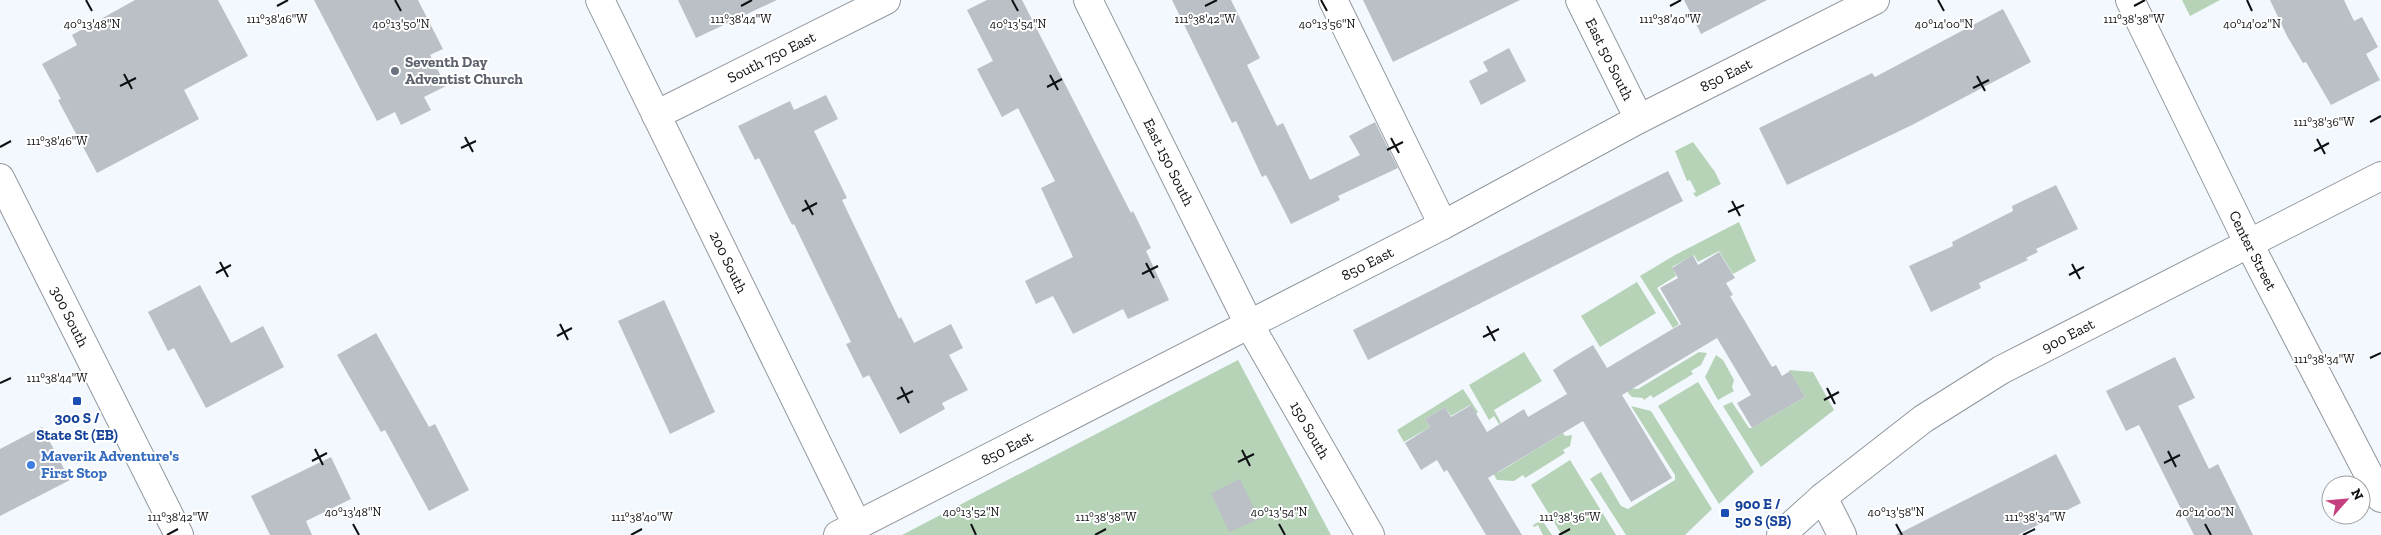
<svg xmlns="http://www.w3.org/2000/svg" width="2381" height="535" font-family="'Zilla Slab',serif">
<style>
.green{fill:#b6d3b7}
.building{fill:#bac0c5}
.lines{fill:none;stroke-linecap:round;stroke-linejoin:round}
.minor-casing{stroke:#91979c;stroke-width:30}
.major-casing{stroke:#91979c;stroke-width:30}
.minor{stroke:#fff;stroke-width:28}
.major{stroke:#fff;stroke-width:28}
.ticks{fill:none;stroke:#0d0f11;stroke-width:2}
.worship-dot{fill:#6b7280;stroke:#fff;stroke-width:2}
.transit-dot{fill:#1a4fb4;stroke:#fff;stroke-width:2}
.shop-dot{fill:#3f7fe0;stroke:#fff;stroke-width:2}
.labels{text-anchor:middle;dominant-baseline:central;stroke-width:4;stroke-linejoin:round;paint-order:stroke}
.street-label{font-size:15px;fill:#0d0f11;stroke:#fff}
.worship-label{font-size:15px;font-weight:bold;fill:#5b616d;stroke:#fff;text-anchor:start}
.transit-label{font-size:15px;font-weight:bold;fill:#164399;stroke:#fff}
.shop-label{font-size:15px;font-weight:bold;fill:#366cbe;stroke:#fff;text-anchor:start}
.ticks-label{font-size:12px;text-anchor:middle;fill:#0d0f11;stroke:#fff;stroke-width:4;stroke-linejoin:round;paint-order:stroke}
</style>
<rect width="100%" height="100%" fill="#f2f8fe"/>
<!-- green -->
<path class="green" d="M2182 0H2220L2190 16Z
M1693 142 1715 172 1721 184 1696 197 1693 193 1696 192 1690 180 1687 181 1675 151Z
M1739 222 1756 261 1733 274 1719 251 1698 262 1694 255 1672 267 1676 276 1657 288 1679 324 1673 328 1640 276 1675 255Z
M1637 282 1656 313 1600 347 1581 316Z
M1524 352 1542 381 1494 410 1501 423 1499 424 1494 416 1489 420 1469 385Z
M1699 352 1707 353 1701 365 1691 371 1693 374 1653 398 1651 395 1644 400 1643 398 1632 397 1628 393V388L1638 389Z
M1716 355 1723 360 1734 380 1732 387 1734 391 1718 400 1705 377Z
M1238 360 1331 535H902Z
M1789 370 1813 372 1834 410 1761 467 1723 406 1732 402 1749 428H1752L1805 397Z
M1698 382 1754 472 1719 504 1658 406Z
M1463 389 1478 412 1476 414 1470 405 1451 416 1445 407 1425 419 1430 427 1404 442 1397 430Z
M1631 406 1651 411 1712 509 1685 535H1626L1590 479 1601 472 1621 506 1628 509 1675 480V475Z
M1563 433 1565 436 1572 435 1570 446 1563 450 1565 453 1525 478 1523 475 1514 481 1497 480 1493 473 1499 472Z
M1570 460 1616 535H1562L1531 485Z
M1542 520 1552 535H1543L1538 525 1534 527 1533 525Z"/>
<!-- building -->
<path class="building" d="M135 0H218L248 56 184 90 199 119 97 173 58 100 61 99 42 64 77 45 72 35Z
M314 0H418L443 49 430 55 446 86 424 97 431 110 401 125 395 112 377 121Z
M678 0H777L696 38Z
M987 0H1022L1131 213 1133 211 1151 248 1146 251 1169 300 1128 319 1123 309 1073 334 1053 296 1036 304 1025 281 1073 257 1041 188 1055 181 1018 108 1002 117 977 69 993 61 967 10Z
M1172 0H1231L1260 58 1247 65 1277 126 1283 123 1310 180 1360 155 1349 136 1375 122 1398 168 1338 196 1340 200 1291 224 1266 175 1262 177 1236 121 1232 123Z
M1363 0H1520L1393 62Z
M1684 0H1767L1701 34Z
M2270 0H2344L2354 21 2362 17 2378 47 2366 54 2380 80 2331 105 2306 62 2303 63 2287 36Z
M2003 9 2031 62 1912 125 1787 185 1759 128 1872 73 1875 77Z
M1509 48 1526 81 1481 105 1469 81 1488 71 1483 62Z
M826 95 838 119 814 131 847 198 842 200 899 319 901 317 914 343 951 324 963 348 949 355 968 390 942 403 945 409 900 434 869 375 863 378 846 344 851 342 794 224 792 225 759 158 755 160 738 126 790 101 794 110Z
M1668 171 1683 201 1368 360 1353 330Z
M2056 185 2078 229 2036 249 2038 252 2026 258 2028 260 1979 283 1981 288 1931 312 1909 266 1953 246 1952 242 2013 211 2012 206Z
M1719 252 1735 278 1726 283 1733 295 1730 296 1772 367 1776 365 1782 376 1790 371 1805 397 1752 428 1737 403 1751 395 1717 338 1622 395 1672 478 1631 502 1583 421 1488 478 1522 535H1486L1447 470 1444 472 1437 460 1421 470 1405 443 1430 427 1425 419 1445 407 1451 417 1471 405 1487 432 1524 409 1528 417 1567 394 1553 370 1565 362 1593 345 1607 368 1681 324 1660 288 1678 278 1672 268 1693 255 1698 265Z
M200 285 231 343 263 326 284 367 206 408 174 348 168 351 148 312Z
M664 300 715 412 670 434 618 321Z
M376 333 429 427 435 424 469 490 429 511 385 430 381 432 337 355Z
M2175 357 2195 398 2178 406 2209 469 2218 464 2253 535H2194L2139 425 2126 431 2106 391Z
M42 427 70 480 0 516V449Z
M2056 454 2081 503 2018 535H1896Z
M331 457 351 499 306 521 312 535H270L251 496Z
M1240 479 1259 519 1229 532 1211 493Z"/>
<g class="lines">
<!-- minor casing -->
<g class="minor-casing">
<g id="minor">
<path id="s1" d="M600 0 857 525"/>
<path id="s2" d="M1088 0 1249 324 1370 535"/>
<path d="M1333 0 1443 225"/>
<path id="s3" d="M1580 0 1639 119"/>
<path id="s4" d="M2130 0 2248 242 2381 498"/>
<path id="s5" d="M656 115 886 0"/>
<path id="s6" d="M0 178 179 535"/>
<path d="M1823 497 1842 535"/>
<path id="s7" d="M838 535 1443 225 1639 119 1875 0"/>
</g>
</g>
<!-- major casing -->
<g class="major-casing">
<g id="major">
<path id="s8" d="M1781 535 1823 497 1923 419 2001 370 2381 176"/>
</g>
</g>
<!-- minor -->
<use href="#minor" class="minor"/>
<!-- major -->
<use href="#major" class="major"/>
</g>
<!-- ticks -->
<path class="ticks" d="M86 0 92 11M395 0 401 11M1012 0 1018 11M1321 0 1327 11M1938 0 1944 11M2247 0 2252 11M277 6 288 0M741 6 752 0M1205 6 1217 0M1670 6 1681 0M2134 6 2145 0M124 74 132 89M1050 75 1058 90M1977 76 1985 91M120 86 136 78M1047 87 1062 79M1973 88 1989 80M2370 122 2381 116M465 137 473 152M1391 138 1399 153M2317 139 2325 154M0 147 11 141M461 148 476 141M1387 150 1403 142M2314 151 2329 143M805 200 813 215M1732 201 1740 216M802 211 817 203M1728 212 1744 205M220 262 228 277M1146 263 1154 278M2072 264 2080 279M216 273 231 265M1142 274 1158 266M2069 275 2084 267M560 324 568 340M1487 326 1495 341M557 336 572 328M1483 337 1499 329M2370 358 2381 353M0 383 11 378M901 387 909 403M1827 388 1835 404M897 399 913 391M1824 400 1839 392M315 449 323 465M1242 450 1250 466M2168 451 2176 467M312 461 327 453M1238 462 1254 454M2164 463 2180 455M353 524 359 535M971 524 976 535M1279 524 1285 535M1896 524 1902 535M2205 524 2211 535M167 535 178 529M631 535 642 529M1095 535 1106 529M1559 535 1570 529M2023 535 2035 529"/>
<!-- markers -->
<circle class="worship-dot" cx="395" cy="71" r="5"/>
<g class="transit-dot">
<rect x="72" y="396" width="10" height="10" rx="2.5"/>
<rect x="1720" y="508" width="10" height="10" rx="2.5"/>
</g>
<circle class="shop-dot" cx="31" cy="465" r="5"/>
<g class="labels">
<!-- street labels -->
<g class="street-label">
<text stroke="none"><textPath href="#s5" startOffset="129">South 750 East</textPath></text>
<text stroke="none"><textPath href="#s3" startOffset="66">East 50 South</textPath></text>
<text stroke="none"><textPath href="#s7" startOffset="1000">850 East</textPath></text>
<text stroke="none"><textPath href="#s2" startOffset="181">East 150 South</textPath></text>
<text stroke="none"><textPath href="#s4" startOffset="279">Center Street</textPath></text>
<text stroke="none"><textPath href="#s1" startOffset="292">200 South</textPath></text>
<text stroke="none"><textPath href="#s7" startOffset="595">850 East</textPath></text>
<text stroke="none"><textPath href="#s6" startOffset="155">300 South</textPath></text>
<text stroke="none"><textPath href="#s8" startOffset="351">900 East</textPath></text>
<text stroke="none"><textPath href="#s2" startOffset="484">150 South</textPath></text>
<text stroke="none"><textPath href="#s7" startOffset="190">850 East</textPath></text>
</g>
<!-- worship labels -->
<g class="worship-label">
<text x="405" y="62">Seventh Day<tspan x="405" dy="17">Adventist Church</tspan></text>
</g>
<!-- transit labels -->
<g class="transit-label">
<text x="77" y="418">300 S /<tspan x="77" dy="17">State St (EB)</tspan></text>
<text x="1735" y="504" text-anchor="start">900 E /<tspan x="1735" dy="17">50 S (SB)</tspan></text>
</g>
<!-- shop labels -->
<g class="shop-label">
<text x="41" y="456">Maverik Adventure's<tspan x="41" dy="17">First Stop</tspan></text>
</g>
</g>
<g class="ticks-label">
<text x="277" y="23">111°38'46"W</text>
<text x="741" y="23">111°38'44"W</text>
<text x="1205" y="23">111°38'42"W</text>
<text x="1670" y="23">111°38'40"W</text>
<text x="2134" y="23">111°38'38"W</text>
<text x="92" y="28">40°13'48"N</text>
<text x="401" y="28">40°13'50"N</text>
<text x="1018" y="28">40°13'54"N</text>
<text x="1327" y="28">40°13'56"N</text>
<text x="1944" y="28">40°14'00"N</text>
<text x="2252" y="28">40°14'02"N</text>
<text x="2324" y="126">111°38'36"W</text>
<text x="57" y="145">111°38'46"W</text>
<text x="2324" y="363">111°38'34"W</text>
<text x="57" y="382">111°38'44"W</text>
<text x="353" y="516">40°13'48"N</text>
<text x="971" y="516">40°13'52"N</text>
<text x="1279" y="516">40°13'54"N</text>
<text x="1896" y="516">40°13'58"N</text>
<text x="2205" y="516">40°14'00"N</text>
<text x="178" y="521">111°38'42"W</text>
<text x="642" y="521">111°38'40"W</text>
<text x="1106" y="521">111°38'38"W</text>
<text x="1570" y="521">111°38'36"W</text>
<text x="2035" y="521">111°38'34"W</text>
</g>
<!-- north arrow -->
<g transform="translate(2346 500) rotate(63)"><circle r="24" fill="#ffffff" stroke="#9e9fa0"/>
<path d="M0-4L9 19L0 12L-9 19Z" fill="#c63f7e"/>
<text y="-8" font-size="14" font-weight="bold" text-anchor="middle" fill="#0d0f11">N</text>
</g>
</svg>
